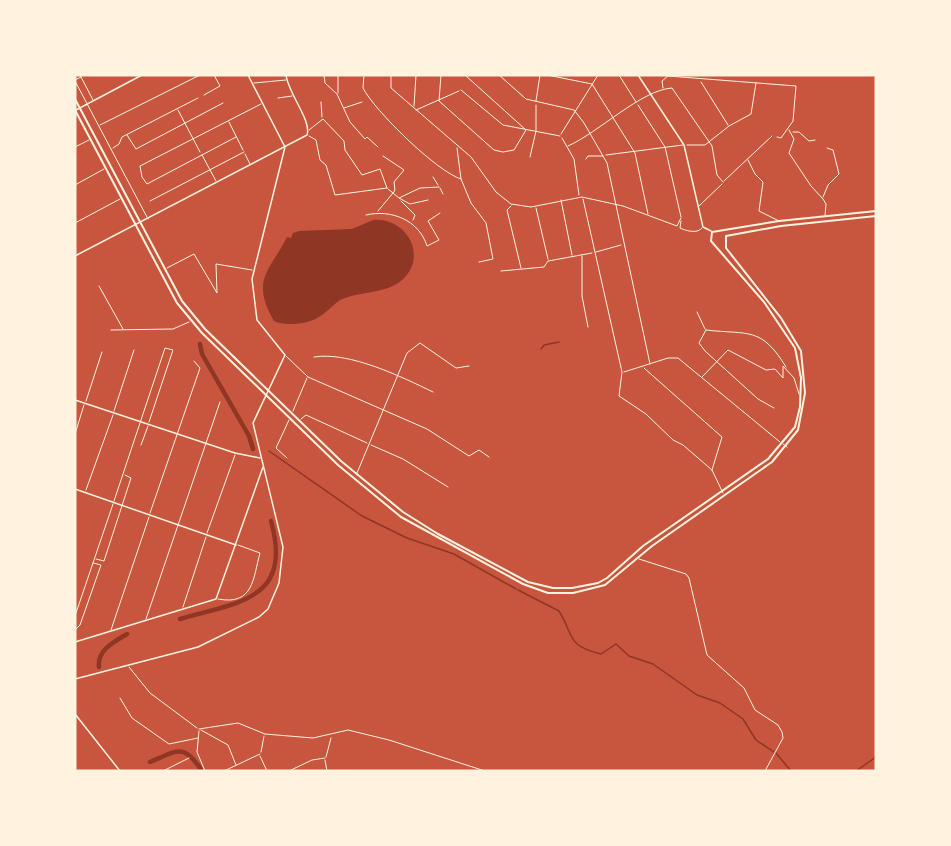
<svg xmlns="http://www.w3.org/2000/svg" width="951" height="846" font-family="'Archivo Narrow',sans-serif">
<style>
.water{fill:#8f3625}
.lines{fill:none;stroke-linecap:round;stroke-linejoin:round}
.stream{stroke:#8f3625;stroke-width:1.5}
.river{stroke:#8f3625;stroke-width:4.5}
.minor{stroke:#fff3e0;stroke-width:1}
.tertiary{stroke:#fff3e0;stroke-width:1.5}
.secondary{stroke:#fff3e0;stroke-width:1.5}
.primary{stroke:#fff3e0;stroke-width:2}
</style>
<rect width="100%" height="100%" fill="#c8553d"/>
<!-- water -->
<path class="water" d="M373 220C406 217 429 256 402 280 387 294 359 291 340 300 334 304 328 311 322 315 310 324 287 327 274 321 250 279 270 271 287 237L291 238 293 233 299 231 352 229Z"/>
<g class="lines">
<!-- stream -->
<path class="stream" d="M541 349 544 345 559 342
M269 451 362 516 407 538 454 554 516 589
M518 590 559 611C574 635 566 646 601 654L616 644 629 656 653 664 697 695 720 703 743 719 756 740 774 752
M776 753 791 771
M856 771 876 757"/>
<!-- river -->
<path class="river" d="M200 344 202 354 249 436 253 449
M180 619C239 602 293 600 271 521
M99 667C97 650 114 642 127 634
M150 762C178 750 184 743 202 771"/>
<!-- minor -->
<path class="minor" d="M80 75 93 100
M324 75 325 83 337 94 350 122 365 139 367 137 378 147
M338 75V93
M364 75 363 88C374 110 437 172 461 179
M391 75V88L471 157 496 192 511 204 531 207 582 197 623 206 677 226 681 218
M441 75 439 101 494 150 503 152 514 150 526 130 465 75
M499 75 526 99 574 110 584 123 607 163 650 364
M547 75 592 84 635 153 648 214
M619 75 636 102
M75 80 81 77
M75 81 148 219
M701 82 728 125
M254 83 286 80
M663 88 662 81 668 76 796 86 793 121 781 138 777 137
M461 90 503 125 560 136
M204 95 220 86 214 75
M278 98 292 96
M536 101 540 75
M321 102 322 117
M638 105 665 147 681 217
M414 106 416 75
M344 108 362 102
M178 110 200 152
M416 110 459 91
M229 122 243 150
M100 125 200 75
M309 130 323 119 344 141 345 150 362 175 380 169 387 188
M789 130 794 139 789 153 811 186 823 199 826 204 825 216
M793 132H799L809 141 815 140
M561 134 598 75
M127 135 136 149 223 103
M309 136 316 140 320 160 326 165 335 195 387 188
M236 137 147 184 142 177 140 166 261 104
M562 138 574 159 579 195
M687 145H705L729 126 751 114 756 83
M568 146C598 133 641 90 672 88L712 146 717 175 723 182
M75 147 89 140
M113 148 119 144 122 137 198 98
M457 148 461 179 471 203 486 223 493 259 479 262
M245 154 250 164
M202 155 216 181
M606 155 683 145
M383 156 404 170 394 182 395 190 393 193 388 189
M530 157 536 131V105
M586 159 588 156H603
M748 160 755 174 763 182 759 211 779 221
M433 177 438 185
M724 181 772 136
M75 185 104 169
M440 188 443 194
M823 197 828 185 839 174 833 150 827 148
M583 199 622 372 619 396 646 414 673 440 683 445 712 470 723 493
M428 200 410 204 399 198 420 188 439 187
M561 200 572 255
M150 201 244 152
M401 201 415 215 413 220
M511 206 507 210 521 268
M699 206 722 184
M536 208 548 259
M378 211 393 193 399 198
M366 215C391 209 419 220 427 246L439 240 428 221 440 213
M681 221 680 228C686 231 698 234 702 228
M75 223 120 199
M596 252 621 245
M582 256V296L588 327
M167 268 194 254 217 293 216 264 252 270
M501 271 544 267 548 261 592 253
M99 286 123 329
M697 312 705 329
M111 330 173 329 189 322
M706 330 699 343 705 351 758 399 774 408
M706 330C749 335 761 326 786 367
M286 356 308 377 427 429 469 456 479 450 489 457
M314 357C349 351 402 377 433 392
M644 368 722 437 712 470
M624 372 668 358H678L780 442
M702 377 728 350 766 370 775 369 783 378V366L794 378 799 394
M86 401 102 352
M114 411 134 350
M293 411 307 378
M301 419 306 415 367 443
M75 434 84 405
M783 444 787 447
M141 445 148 426
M371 445 403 459 448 487
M287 458 276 448 289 420
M357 473 407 353 420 343 456 368 469 366
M86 490 113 415
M114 501 165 348 173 350 149 422
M150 513 200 368 194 361
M207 533 235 455
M75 541V547
M96 559 104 561 131 478 125 475
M639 559 686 574 689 578 707 655 744 688 755 710 778 725 782 732 783 738 765 771
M218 599C254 606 253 578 260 553L238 545
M183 607 206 537
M75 616 113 504
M146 619 220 402
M75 630 80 625 101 565 93 563
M111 630 149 517
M129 667 150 693 197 728
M120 698 132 718 169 744 198 738
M199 729 238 723 265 734 313 738 348 730 389 740 485 771
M201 730 228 745 236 765
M199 731 197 752 205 771
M261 752 264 736
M260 756 267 771
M326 757 331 738
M325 760 327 771
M163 771 189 758
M224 771 260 754
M289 771 312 760 325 758"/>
<!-- tertiary -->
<path class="tertiary" d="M638 75 684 145 703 227 711 231
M75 256 307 135C312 121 288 93 286 75
M75 400 235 453 260 458
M75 489 236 545"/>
<!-- secondary -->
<path class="secondary" d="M76 110 142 75
M75 642 216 599 263 467
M75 679 198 647 259 617 268 609 279 583 283 547 253 423 285 355 257 320 252 279 285 147 248 75
M75 714 120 771"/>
<!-- primary -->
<path class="primary" d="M75 99 182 301 205 329 341 461 403 512 438 534 528 582 553 588H572L598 583 607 578 643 546 768 459 795 427 800 407 801 378 795 348 764 302 711 241 712 232 779 221 876 211
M75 110 177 303 202 333 338 465 401 517 523 584 548 593H573L605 585 652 546 772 462 798 430 805 393 801 351 781 318 726 248V236
M726 236 781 226 876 216"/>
</g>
<!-- border -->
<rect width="951" height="846" fill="none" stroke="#fff3e0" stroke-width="153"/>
</svg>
